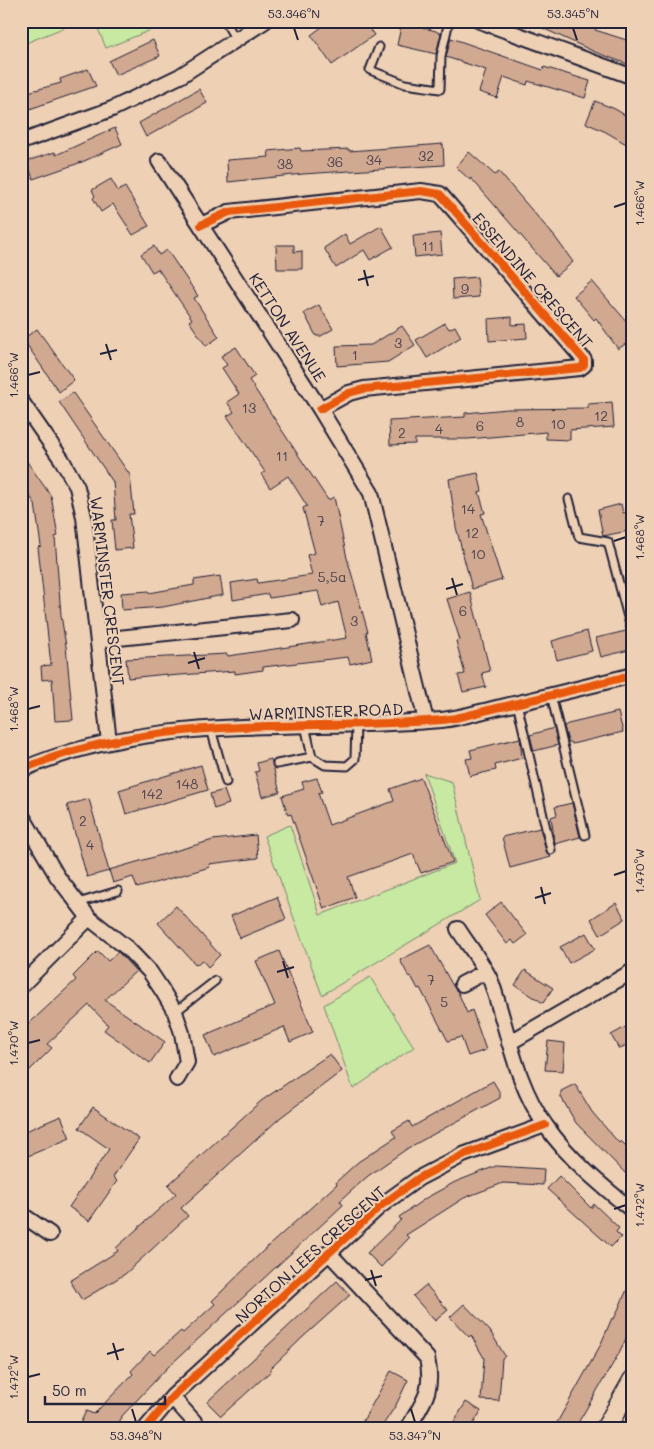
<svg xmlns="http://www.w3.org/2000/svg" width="654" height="1449" font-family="Mali,sans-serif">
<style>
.green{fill:#c7e9a1;stroke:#74866e}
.building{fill:#d1a890;stroke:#22223b}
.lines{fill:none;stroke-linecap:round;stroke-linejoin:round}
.lane-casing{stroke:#22223b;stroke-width:11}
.street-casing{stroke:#22223b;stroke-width:18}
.secondary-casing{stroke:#22223b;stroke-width:22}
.lane{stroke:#eed0b4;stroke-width:7}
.street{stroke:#eed0b4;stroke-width:14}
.secondary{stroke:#eed0b4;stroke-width:19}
.cycleway-casing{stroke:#eed0b4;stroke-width:11}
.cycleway{stroke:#e8590c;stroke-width:8}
.ticks{fill:none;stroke:#22223b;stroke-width:2}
.labels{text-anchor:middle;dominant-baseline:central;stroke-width:4.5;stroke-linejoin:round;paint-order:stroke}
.number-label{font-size:14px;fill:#4e4450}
.street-label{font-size:16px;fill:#22223b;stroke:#eed0b4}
.neatline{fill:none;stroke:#22223b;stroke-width:2}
.ticks-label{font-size:12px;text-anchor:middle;fill:#22223b}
</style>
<rect width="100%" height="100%" fill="#eed0b4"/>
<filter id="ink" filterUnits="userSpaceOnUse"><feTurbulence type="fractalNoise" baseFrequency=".02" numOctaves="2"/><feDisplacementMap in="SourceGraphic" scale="10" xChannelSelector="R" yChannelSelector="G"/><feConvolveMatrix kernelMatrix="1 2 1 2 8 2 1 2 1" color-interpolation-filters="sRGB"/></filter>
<g filter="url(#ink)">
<!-- green -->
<path class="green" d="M21 21H80L21 45Z
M95 21H189L183 26 156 28 106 48Z
M424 773 452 782 480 900 322 995 264 836 290 825 320 915 455 863Z
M370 977 414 1047 353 1089 324 1005Z"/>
<!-- building -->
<path class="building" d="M330 21H364L374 35 332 65 311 35Z
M527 21H598L595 30 633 42V66L595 52Z
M402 22 436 31 441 34 436 54 397 45Z
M451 38 543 70 544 67 590 81 585 98 528 81 527 85 504 77 497 98 479 92 486 70 446 57Z
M153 40 160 56 116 75 109 61Z
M88 69 96 86 21 112V94L61 83 60 79Z
M199 89 207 103 146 137 139 123Z
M595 101 615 109 633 120V148L606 132 586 123Z
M115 128 122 144 82 162 33 179 27 161 55 152 56 155Z
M443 144 444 165 303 174 228 182 227 160 269 157 268 151 300 148 301 151 349 149V151Z
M469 152 495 175 499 172 555 237 573 262 556 276 471 178 470 180 456 167Z
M111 179 118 191 125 187 149 226 133 235 113 204 101 212 93 198 95 196 92 190Z
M381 226 393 247 370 260 364 250 336 268 324 248 345 234 350 244Z
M440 233 442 254 415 257 413 236Z
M276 245H294V252L302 251V269H277Z
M154 246 159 255 167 250 198 296 194 298 219 337 206 346 189 321 192 319 158 269 152 272 141 254Z
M477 277 479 297 453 299 452 279Z
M592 281 633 329V339L618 349 596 318 594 320 574 296Z
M319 305 333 329 321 336H316L304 313Z
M512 317V325L526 324 527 338 489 341 488 319Z
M445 323 449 329 455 326 461 337 427 358 416 340Z
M402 326 415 345 388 362 337 366 336 346 371 345Z
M37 329 74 380 59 392 23 339Z
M236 347 255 376 249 380 287 438 328 500 334 497 347 558 368 632H366L372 659 350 664 348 657 263 667V670L235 674V671L167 676V674L128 678 126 659 227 654 228 656 347 638 338 602 322 607 318 591 269 598 268 594 233 600 231 583 257 579 258 583 312 575 307 555 315 553 303 508 307 506 288 476 270 488 261 474 265 472 227 416 234 412 227 402 239 394 222 368 227 365 221 356Z
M73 393 130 475 134 514H129L133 548 115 550 112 520H116L113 482 59 402Z
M612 402 614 427 570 430V440L546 439V432L468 439H415V444L390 445 389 421 465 417V413L508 409 588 408V404Z
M21 453 51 496 58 536 55 537 61 615 66 646 73 720 55 721 52 679 42 680 41 666 51 665 38 547 41 546 35 504 21 482Z
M478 473 482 491 479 492 485 513 481 514 502 580 472 589 456 527 449 479Z
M621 504 623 513 633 511V530L603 536 598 510Z
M220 576 223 595 163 607 122 610 121 593 149 591V593L194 585V580Z
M470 592 490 671 482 673 486 687 463 692 458 675 465 674 456 641 460 640 447 599Z
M587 631 592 651 557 660 552 641Z
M626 631 633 649 601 657 596 638Z
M618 712 623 732 572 744 571 742H568L564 726 568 724Z
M554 728 558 745 534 751 530 735Z
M520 738 522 758 495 765 496 770 470 776 466 759 472 758 470 750Z
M271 759 280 792 262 797 255 772 259 771 257 763Z
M201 765 208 790 126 814 119 790Z
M317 778 322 792 318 793 329 825 394 801 390 789 421 778 453 862 421 873 413 854 348 877 355 897 324 909 291 814 288 815 282 796 304 789 302 782Z
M224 790 229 804 214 809 210 794Z
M89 799 109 871 87 877 67 805Z
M572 803 580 837 555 844 551 817 557 815 555 807Z
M540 828 546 851 551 857 510 868 502 837Z
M256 835 258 858 209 864 210 867 137 888 133 877 113 883 109 870 213 840Z
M277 897 286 919 240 938 231 916Z
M501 902 527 935 515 944 512 940 507 944 485 915Z
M616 903 625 919 600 935 591 919Z
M176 906 220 955 208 967 202 960 196 965 158 923Z
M586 933 595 949 569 963 560 947Z
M430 945 453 986 458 992 467 1013 472 1010 486 1050 468 1056 461 1037 448 1041 420 988 418 989 411 976 409 977 400 960Z
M98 951 108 961 118 952 136 971 105 1000 165 1042 150 1063 104 1030 108 1025 89 1005 47 1044 52 1048 21 1079V1031L76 980 73 976Z
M279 951 313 1032 290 1042 284 1027 214 1057 205 1035 275 1005 256 961Z
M525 970 553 988 543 1003 515 985Z
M633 1023V1041L619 1049 611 1035Z
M548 1041 565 1043 563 1071 545 1070Z
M330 1054 342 1071 281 1117 181 1208 188 1216 125 1274 82 1300 70 1281 118 1251 116 1248 176 1194 168 1185 261 1101Z
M493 1081 500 1093V1098L408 1148 368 1176 340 1201 343 1205 167 1368 122 1416 117 1428H78L86 1411 94 1414 133 1374 131 1371 150 1351 154 1355 181 1331 183 1333 215 1304 212 1301 264 1250 337 1184 336 1182 358 1162 396 1137 392 1131 409 1121 412 1127Z
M575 1084 592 1112 619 1143 621 1141 633 1153V1181L576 1123 561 1097V1091Z
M93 1107 139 1139 113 1177 117 1181 89 1221 69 1207 109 1149 79 1128Z
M61 1116 70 1138 21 1159V1133Z
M496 1166 544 1169 543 1185 503 1183 464 1198 406 1235 409 1238 381 1267 367 1253 401 1220 399 1217 426 1198 455 1182Z
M559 1176 591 1208 594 1204 619 1228 616 1232 621 1237 611 1247 547 1189Z
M633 1276V1324L618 1355 575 1428H554L600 1346 612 1318 614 1319Z
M337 1281 350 1295 303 1337 270 1369 271 1371 221 1416 207 1402Z
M426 1285 448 1310 435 1321 413 1296Z
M464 1304 490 1331 505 1356 502 1358 499 1401 481 1400 484 1358 471 1335 469 1337 450 1317Z
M391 1371 408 1380 396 1405 381 1428H359Z
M466 1402 481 1411 471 1428H450Z"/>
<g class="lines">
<!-- lane casing -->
<g class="lane-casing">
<path id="lane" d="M225 21 236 40
M379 47 370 70 405 84 440 89 441 56 449 21
M569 499 579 537 608 542 633 636
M551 695 585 835
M517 703 551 850
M305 725 312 757 325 765 347 766 355 759 356 723
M211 729 226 782
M277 764 312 757
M78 903 118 891
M175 1012 215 981"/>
</g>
<!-- street casing -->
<g class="street-casing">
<path id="street" d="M480 21 633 77
M21 142 112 109 180 76 265 21
M159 161 320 409 371 493 426 721
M201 225 229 212 421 191 440 194 584 360V365L580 368 364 389 349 393 320 409
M21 401 62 460 77 487 84 517 109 742
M99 640 292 620
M21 770C153 712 302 732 442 720 461 718 482 711 501 707 545 697 589 686 633 675
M21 814 57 876 89 918 127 948 150 972 162 990 175 1012 182 1033 187 1062 177 1079
M458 929C468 945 486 967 492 984 508 1031 516 1085 546 1126 569 1159 602 1186 633 1211
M462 984 485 972
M21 986 89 918
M509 1043 633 971
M21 1214 50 1234
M328 1252 427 1358C434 1391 424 1401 408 1428
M172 1397 200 1428
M146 1428 172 1397 379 1207 419 1178 463 1155 545 1125"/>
</g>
<!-- secondary casing -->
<g class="secondary-casing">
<path id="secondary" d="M606 1428 633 1380"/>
</g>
<!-- lane -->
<use href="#lane" class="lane"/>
<!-- street -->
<use href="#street" class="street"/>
<!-- secondary -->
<use href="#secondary" class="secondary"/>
<!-- cycleway casing -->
<g class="cycleway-casing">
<path id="cycleway" d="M201 225 229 212 421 191 440 194 584 360V365L580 368 364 389 349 393 320 409
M21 770C153 712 302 732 442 720 461 718 482 711 501 707 545 697 589 686 633 675
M146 1428 172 1397 379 1207 419 1178 463 1155 545 1125"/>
</g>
<!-- cycleway -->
<use href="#cycleway" class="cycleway"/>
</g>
</g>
<!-- ticks -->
<path class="ticks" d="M294 28 298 40M573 28 577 40M614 207 626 203M364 270 368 286M358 280 374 276M106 344 111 360M100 354 117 350M28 375 40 372M614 541 626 537M452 578 457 595M446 589 463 584M194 652 199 669M188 663 205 658M28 709 40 706M614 875 626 871M541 887 545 904M535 898 551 893M283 961 288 978M277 972 294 967M28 1043 40 1040M614 1209 626 1205M371 1270 376 1286M365 1280 382 1276M113 1343 118 1360M107 1354 124 1349M28 1377 40 1374M132 1409 136 1422M411 1409 415 1422"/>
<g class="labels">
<!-- number labels -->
<g class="number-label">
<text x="426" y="155">32</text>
<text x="374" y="159">34</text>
<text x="335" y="161">36</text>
<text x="285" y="163">38</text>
<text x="428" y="245">11</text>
<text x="465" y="288">9</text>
<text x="398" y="342">3</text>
<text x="355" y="354">1</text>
<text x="249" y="407">13</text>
<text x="601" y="415">12</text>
<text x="520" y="421">8</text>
<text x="558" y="423">10</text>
<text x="480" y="425">6</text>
<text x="439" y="428">4</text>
<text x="402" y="432">2</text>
<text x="282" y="455">11</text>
<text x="468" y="508">14</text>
<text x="321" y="520">7</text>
<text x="472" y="532">12</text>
<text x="478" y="553">10</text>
<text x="332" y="576">5,5a</text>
<text x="463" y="610">6</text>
<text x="354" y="620">3</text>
<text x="187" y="783">148</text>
<text x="152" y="793">142</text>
<text x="83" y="820">2</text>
<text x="90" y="844">4</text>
<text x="431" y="979">7</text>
<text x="444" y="1001">5</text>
</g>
<!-- street labels -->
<g class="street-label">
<text transform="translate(533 280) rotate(49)">ESSENDINE CRESCENT</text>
<text transform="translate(288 327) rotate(57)">KETTON AVENUE</text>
<text transform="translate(108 591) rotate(83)">WARMINSTER CRESCENT</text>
<text transform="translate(326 711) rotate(-2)">WARMINSTER ROAD</text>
<text transform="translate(310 1254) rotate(-42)">NORTON LEES CRESCENT</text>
</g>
</g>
<!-- margin -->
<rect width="654" height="1449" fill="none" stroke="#eed0b4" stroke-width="55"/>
<!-- scale -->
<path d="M45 1396v8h120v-8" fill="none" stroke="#22223b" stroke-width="2.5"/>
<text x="52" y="1396" font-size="15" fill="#22223b" stroke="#eed0b4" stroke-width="4" paint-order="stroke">50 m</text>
<rect x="28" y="28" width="598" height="1394" class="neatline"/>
<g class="ticks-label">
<text x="294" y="18">53.346°N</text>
<text x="573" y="18">53.345°N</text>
<text transform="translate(640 203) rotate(-90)" y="4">1.466°W</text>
<text transform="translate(14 375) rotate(-90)" y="4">1.466°W</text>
<text transform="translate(640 537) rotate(-90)" y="4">1.468°W</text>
<text transform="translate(14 709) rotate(-90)" y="4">1.468°W</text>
<text transform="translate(640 871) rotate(-90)" y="4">1.470°W</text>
<text transform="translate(14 1043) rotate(-90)" y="4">1.470°W</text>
<text transform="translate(640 1205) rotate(-90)" y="4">1.472°W</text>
<text transform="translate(14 1377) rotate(-90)" y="4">1.472°W</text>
<text x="136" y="1440">53.348°N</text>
<text x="415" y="1440">53.347°N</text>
</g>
</svg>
